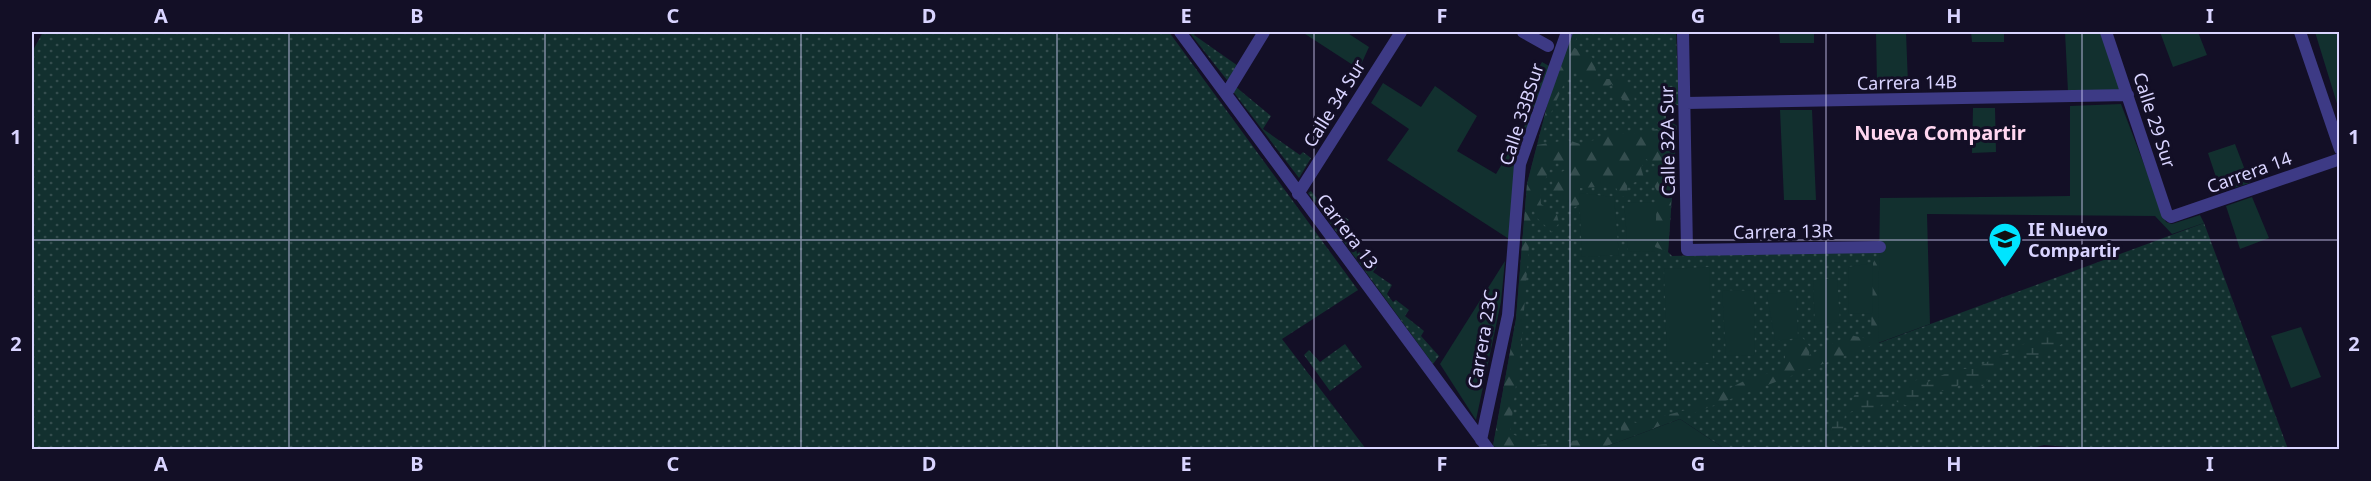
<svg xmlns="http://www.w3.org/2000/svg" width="2371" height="481" font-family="'Noto Sans',sans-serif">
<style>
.grass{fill:url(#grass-dots)}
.forest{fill:url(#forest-firs)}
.wetland{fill:url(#wetland-marsh)}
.park{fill:#12302f}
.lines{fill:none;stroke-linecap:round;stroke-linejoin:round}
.minor{stroke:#3d3a85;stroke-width:12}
.grid{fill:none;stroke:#d9d4ff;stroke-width:1.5;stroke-opacity:0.55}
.labels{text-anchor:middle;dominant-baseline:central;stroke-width:6;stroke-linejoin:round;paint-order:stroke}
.street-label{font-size:18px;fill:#d9d4ff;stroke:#130f26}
.poi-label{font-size:18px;font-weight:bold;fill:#d9d4ff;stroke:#130f26;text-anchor:start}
.neighbourhood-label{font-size:20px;font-weight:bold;fill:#ffd6f0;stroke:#130f26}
.neatline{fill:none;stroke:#d9d4ff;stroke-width:2}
.grid-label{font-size:20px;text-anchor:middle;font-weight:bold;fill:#d9d4ff}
</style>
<defs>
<pattern id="grass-dots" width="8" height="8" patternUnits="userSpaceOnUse" patternTransform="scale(1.5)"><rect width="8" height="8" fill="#12302f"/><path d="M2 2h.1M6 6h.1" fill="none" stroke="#344d4e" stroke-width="1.8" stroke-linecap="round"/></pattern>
<pattern id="forest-firs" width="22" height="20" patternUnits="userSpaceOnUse" patternTransform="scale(1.5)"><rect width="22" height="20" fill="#12302f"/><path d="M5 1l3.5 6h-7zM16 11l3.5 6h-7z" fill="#344d4e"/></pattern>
<pattern id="wetland-marsh" width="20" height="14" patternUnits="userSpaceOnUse" patternTransform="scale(1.5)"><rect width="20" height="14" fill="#12302f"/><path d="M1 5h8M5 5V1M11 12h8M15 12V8" fill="none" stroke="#344d4e"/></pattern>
</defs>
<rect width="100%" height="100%" fill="#130f26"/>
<!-- grass -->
<path class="grass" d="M43 32H1169L1358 290 1282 339 1366 449H32V52Z
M1189 32H1196L1194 35 1241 68 1231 85Z
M1571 32H1676L1679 106 1666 99V118L1677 126 1668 252 1672 256 1880 251 1879 343 2204 223 2288 449 2101 450 2044 445 2026 450 1725 449 1680 419 1599 449 1509 450 1493 446 1516 319 1527 184 1550 95Z
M1236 87 1271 116 1263 129 1300 155 1303 152 1311 158 1299 178 1232 90Z
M1311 191 1324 207 1326 205 1349 220 1344 229 1360 242 1356 248 1357 254 1359 252 1378 265 1373 272 1392 285 1387 294 1393 302 1396 300 1409 310 1405 316 1424 331 1421 336 1439 356 1433 364 1308 193Z
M1345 344 1362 367 1330 391 1304 355 1309 350 1320 362Z"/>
<!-- forest -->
<path class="forest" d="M1571 32H1579L1573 47 1593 58 1598 79H1621L1634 90 1635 107 1615 94 1612 84 1598 92 1581 75 1570 70 1537 145 1568 140 1580 144 1594 140 1607 132 1630 134 1657 129 1675 145 1668 252 1655 247 1657 191 1650 177 1657 166 1646 159 1641 168 1644 178 1627 186 1628 195 1621 197 1615 186 1580 188V204L1570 210 1553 194 1552 177 1567 169V162L1554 161C1547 176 1539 188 1541 204L1557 215 1559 223 1552 232 1538 219 1532 206 1522 337 1510 433 1537 445 1621 435V416L1636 423 1686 410 1748 379 1773 372 1785 359V349L1802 337 1810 347 1809 355 1850 335 1873 340 1871 334 1873 263 1880 251 1878 343 1599 449 1509 450 1493 446 1516 319 1527 184 1550 95Z"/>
<!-- wetland -->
<path class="wetland" d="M2058 327 2066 341 2045 355H2005L1982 387 1966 376 1953 391 1928 390 1913 408 1892 400 1881 405 1875 418 1862 408 1845 414 1843 430 1829 441 1834 418 1849 406 1855 394 1894 395 1918 379 1926 383 1953 370 1975 368Z"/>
<!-- park -->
<path class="park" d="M1302 32H1346L1369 47 1359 69Z
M1779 32H1814V43H1780Z
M1876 32H1906L1908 84H1877Z
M1971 32H2004V42H1972Z
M2065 32H2101L2123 90 2068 92Z
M2160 32H2198L2207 55 2173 67Z
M2315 32H2339V110Z
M1542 62 1551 67 1515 164 1509 239 1387 160 1409 129 1371 103 1383 83 1421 107 1435 86 1477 116 1457 151 1496 174 1535 108 1520 98Z
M2121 104 2166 222 2172 224 2200 215 2204 223 2172 234 2155 216 1927 214 1930 324 1878 343 1880 198 2070 196V106Z
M1973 108H1995L1996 152 1972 153Z
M1812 110 1816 200H1784L1780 110Z
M2235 144 2250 183 2221 192 2208 153Z
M1579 193 1614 197 1619 255 1582 257Z
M2252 197 2269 238 2240 249 2226 206Z
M1624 202 1655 203V252L1628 251Z
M1505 261 1501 302 1476 420 1440 364Z
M1873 263 1872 313 1849 314 1848 267Z
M1709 267 1713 363 1667 361 1664 269Z
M1837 278 1840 322 1815 325 1813 280Z
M1722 290 1754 291 1755 356 1726 355Z
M1796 291 1798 338 1775 341 1767 294Z
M2301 327 2321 377 2291 388 2271 336Z
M1680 419 1725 449H1599Z"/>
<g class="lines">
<!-- minor -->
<path class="minor" d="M1180 32 1489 450
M1523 32 1548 46
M1683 32 1687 250 1880 247
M2106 32 2167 214 2171 217 2340 159
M2300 32 2340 149
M1226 94 1264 32
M1686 103 2128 95
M1298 194 1401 32
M1481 440 1508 315 1520 164 1567 32"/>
</g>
<!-- grid -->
<path class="grid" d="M289 32V450M545 32V450M801 32V450M1057 32V450M1314 32V450M1570 32V450M1826 32V450M2082 32V450M32 240H2340"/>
<!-- icons -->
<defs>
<g id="school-pin" transform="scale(1.725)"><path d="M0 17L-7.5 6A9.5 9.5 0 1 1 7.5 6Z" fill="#00e5ff" stroke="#130f26"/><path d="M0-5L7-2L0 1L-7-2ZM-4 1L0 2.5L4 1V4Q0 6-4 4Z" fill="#111"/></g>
</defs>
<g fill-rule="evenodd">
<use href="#school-pin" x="2005" y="239"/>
</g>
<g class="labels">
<!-- street labels -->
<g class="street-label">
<text transform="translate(1907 82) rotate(-1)">Carrera 14B</text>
<text transform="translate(1334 103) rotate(-58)">Calle 34 Sur</text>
<text transform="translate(1521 114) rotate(-72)">Calle 33BSur</text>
<text transform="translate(2155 120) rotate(72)">Calle 29 Sur</text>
<text transform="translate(1667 141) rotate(-91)">Calle 32A Sur</text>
<text transform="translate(2249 172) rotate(-20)">Carrera 14</text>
<text transform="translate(1348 231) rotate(53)">Carrera 13</text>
<text transform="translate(1783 231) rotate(-1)">Carrera 13R</text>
<text transform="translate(1482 339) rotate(-80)">Carrera 23C</text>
</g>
<!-- poi labels -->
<g class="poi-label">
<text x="2028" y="229">IE Nuevo<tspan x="2028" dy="21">Compartir</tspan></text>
</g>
<!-- neighbourhood labels -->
<g class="neighbourhood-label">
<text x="1940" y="132">Nueva Compartir</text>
</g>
</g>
<!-- border -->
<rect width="2371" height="481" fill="none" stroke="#130f26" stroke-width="66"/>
<rect x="33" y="33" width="2305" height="415" class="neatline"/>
<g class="grid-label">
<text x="161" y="23">A</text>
<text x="417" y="23">B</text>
<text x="673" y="23">C</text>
<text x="929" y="23">D</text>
<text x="1186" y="23">E</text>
<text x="1442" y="23">F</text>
<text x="1698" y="23">G</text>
<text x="1954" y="23">H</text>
<text x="2210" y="23">I</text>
<text x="16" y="144">1</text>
<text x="2354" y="144">1</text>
<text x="16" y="351">2</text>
<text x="2354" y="351">2</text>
<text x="161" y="471">A</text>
<text x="417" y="471">B</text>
<text x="673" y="471">C</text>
<text x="929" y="471">D</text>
<text x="1186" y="471">E</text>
<text x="1442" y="471">F</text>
<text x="1698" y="471">G</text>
<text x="1954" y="471">H</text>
<text x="2210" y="471">I</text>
</g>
</svg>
